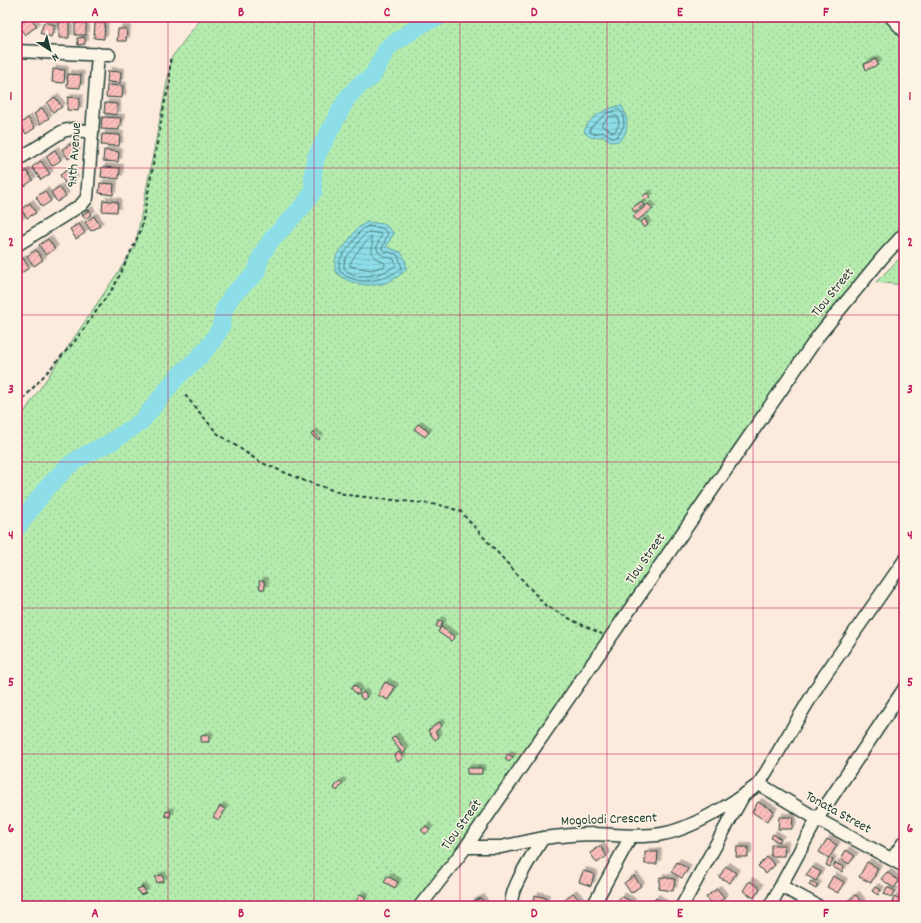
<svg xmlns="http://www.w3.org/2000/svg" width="921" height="923" font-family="Dekko,sans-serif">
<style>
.grass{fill:url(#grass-dots);stroke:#6a9471}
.water{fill:url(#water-rules);stroke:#629ea1}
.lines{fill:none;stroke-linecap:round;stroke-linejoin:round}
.shore{stroke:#4b7d7c;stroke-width:1}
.river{stroke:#8edee9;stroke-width:18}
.building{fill:url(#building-hatch);stroke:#1f3d34;filter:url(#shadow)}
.minor-casing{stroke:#1f3d34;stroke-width:15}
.path{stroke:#1f3d34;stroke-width:2;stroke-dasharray:4 3;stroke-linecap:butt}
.minor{stroke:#fcf5e5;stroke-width:12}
.grid{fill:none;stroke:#c2185b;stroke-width:1;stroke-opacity:0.55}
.labels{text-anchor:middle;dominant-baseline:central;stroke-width:3;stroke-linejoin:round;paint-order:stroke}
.street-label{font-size:14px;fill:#1f3d34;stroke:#fcf5e5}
.neatline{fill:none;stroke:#c2185b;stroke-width:1.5}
.grid-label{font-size:13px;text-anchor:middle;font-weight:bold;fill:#c2185b}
</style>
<defs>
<pattern id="grass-dots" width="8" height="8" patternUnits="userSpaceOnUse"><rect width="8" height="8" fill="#b5ecae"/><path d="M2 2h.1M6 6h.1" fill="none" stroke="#9bcb96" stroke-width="1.8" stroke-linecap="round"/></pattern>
<pattern id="water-rules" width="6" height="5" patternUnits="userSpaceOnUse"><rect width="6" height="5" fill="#8edee9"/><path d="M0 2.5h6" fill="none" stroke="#7abfc8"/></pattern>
<pattern id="building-hatch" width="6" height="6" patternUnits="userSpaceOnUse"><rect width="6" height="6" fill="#fbbebb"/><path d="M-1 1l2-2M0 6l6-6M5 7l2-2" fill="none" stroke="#d7a4a1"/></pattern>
<filter id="shadow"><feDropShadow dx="3.5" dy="-3.5" stdDeviation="0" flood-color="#0004"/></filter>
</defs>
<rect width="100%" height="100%" fill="#fceadd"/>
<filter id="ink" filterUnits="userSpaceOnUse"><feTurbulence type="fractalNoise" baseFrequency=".025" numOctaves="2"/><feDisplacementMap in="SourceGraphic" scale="8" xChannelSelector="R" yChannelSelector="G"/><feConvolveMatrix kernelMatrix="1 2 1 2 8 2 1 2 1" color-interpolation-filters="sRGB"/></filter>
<g filter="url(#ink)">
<!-- grass -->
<path class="grass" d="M202 17H904V231L874 260 616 621 416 906H17V423L135 247 172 57Z
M904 254V285L876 282Z"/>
<!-- water -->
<path class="water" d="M621 105C634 121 625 155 603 136 594 138 590 139 584 132 588 116 607 109 621 105Z
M367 222 384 224 394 233 386 247 401 252 406 262V270C401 274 396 278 390 281 373 289 347 285 335 271 334 251 339 254 349 240 357 229 354 230 367 222Z"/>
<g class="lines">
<!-- shore -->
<path class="shore" d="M619 110 623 113 624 125 619 135 614 138 603 132 593 134 590 132V128L607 113Z
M616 116 618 117 619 124 615 132H613L602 126V124L609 117Z
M368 226 382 228 388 233 382 249 385 251 398 255 402 268C386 281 354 288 339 270 338 255 346 253 353 242 358 234 359 231 368 226Z
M369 232 382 234C381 238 379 239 378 243 373 254 386 257 394 259L396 265C385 275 355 282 344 268 343 257 350 254 356 246 361 239 361 236 369 232Z
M371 238C376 247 364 255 385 263V266L371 270 350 266C349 261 366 240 371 238Z"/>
<!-- river -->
<path class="river" d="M17 528 45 490 67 467 81 457 111 442 142 421 176 378 201 355 212 342 221 327 224 310 232 295 256 273 261 256 271 240 304 205 313 192V173L316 157 347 98 359 85 372 77 388 47 425 22 439 17"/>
</g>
<!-- building -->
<path class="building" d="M30 17 37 26 25 35 18 25Z
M44 22 55 25 51 37 40 33Z
M59 22H69V38H59Z
M75 23H86V35H75Z
M95 23H105L104 39 94 38Z
M118 29H127L126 41H117Z
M85 37V44L78 45 77 38Z
M876 59 878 65 866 70 864 64Z
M53 69 65 70 64 83 52 82Z
M108 71 121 72 120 83 107 82Z
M68 74 81 75 80 88 67 87Z
M107 85 123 86 122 98 106 97Z
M55 97 62 107 53 112 47 103Z
M68 97 80 98 78 111 67 110Z
M105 103 117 104V115L104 113Z
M42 108 49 118 40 124 34 114Z
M102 117 121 118 119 130 101 129Z
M28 118 35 128 26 134 20 124Z
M102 134 120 135 119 146 101 145Z
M71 144 77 153 68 159 62 149Z
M55 150 61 160 52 166 46 156Z
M104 150 119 152 118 162 103 161Z
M41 161 50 174 41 180 32 167Z
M102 167 120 168 119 179 101 177Z
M68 170 75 180 66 185 60 175Z
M27 171 33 180 25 186 18 176Z
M100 183 114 184 113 195 99 193Z
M59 187 66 196 57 202 51 192Z
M45 191 51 201 42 207 36 197Z
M647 193 650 197 645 200 642 197Z
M103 200 118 202 117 212 102 211Z
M641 202 644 205 634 212 632 208Z
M30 203 36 213 27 218 21 209Z
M648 204 653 209 637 221 633 216Z
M89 210 92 214 85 219 82 215Z
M17 212 22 220 17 223Z
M94 216 100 226 91 231 85 222Z
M645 219 648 225 644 228 640 222Z
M79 224 85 233 76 239 70 229Z
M48 239 55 249 46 255 39 245Z
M36 250 43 260 34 266 27 256Z
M23 258 29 268 20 274 17 269V262Z
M418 424 429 432 425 437 414 429Z
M313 432 320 438 319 440 311 435Z
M259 581H264L265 589H260Z
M439 620 443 622 440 628 436 626Z
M441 627 455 637 451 641 438 632Z
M385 682 395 687 388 700 378 695Z
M355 685 360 692 357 695 351 688Z
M364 692 367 697 363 700 359 695Z
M439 722 442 726 435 732 439 737 435 740 428 731Z
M209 735V742H201V736Z
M395 736 406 751 403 754 391 739Z
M399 752 403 758 398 762 394 756Z
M508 754 513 757 509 762 505 759Z
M467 768H482V774H467Z
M339 781 343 783 337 791 334 788Z
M758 802 774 811 767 822 752 812Z
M469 803 476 806 474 810 468 807Z
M220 806 225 809 219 820 213 817Z
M166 811 171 812 170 817 165 816Z
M779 817H793L792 829H778Z
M426 826 430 830 425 834 421 830Z
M773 834 781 839 779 842 771 838Z
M827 839 837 845 829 858 819 852Z
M771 845H785L784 856H771Z
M600 846 607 856 597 863 590 853Z
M737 847H748V857H736Z
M846 850 855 856 849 864 841 859Z
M645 852H658L657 864H645Z
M767 857 775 865 766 874 758 866Z
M829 858 833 860 830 867 826 865Z
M677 862 688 869 682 878 671 872Z
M867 862 878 868 871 883 859 877Z
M835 863 844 867 842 872 833 867Z
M726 866 736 873 730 883 719 877Z
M812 867 821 872 816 881 806 875Z
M583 871 594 874 591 886 579 882Z
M887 872 899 881 894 888 881 879Z
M162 875 164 881 157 883 155 877Z
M387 876 398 882 395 888 384 882Z
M634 876 641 886 631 893 624 883Z
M833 876 844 882 838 893 827 887Z
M660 877 675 879 673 891 659 889Z
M749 881 760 888 754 898 743 891Z
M811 881 818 885 816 889 809 885Z
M143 887 146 893 140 895 137 889Z
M875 887 881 890 878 895 872 891Z
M887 887 895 891 892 897 884 894Z
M717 889 725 898 713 906 706 897Z
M573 893 581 902 576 906H569L564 901Z
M360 894 366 897 360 906 355 903Z
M535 895 546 898 544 906H533Z
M856 895 862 903 858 906H850L847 901Z
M621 896 632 902 629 906H615Z
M894 897 900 900 897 905 892 902Z
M481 898 485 906H472L470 903Z
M656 898 666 906H649Z"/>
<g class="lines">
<!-- minor casing -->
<g class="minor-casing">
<path id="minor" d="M891 17 904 31
M17 51 109 55
M17 160 63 131 72 129 91 132
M17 245 81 205 87 198 98 54
M759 784 817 819 904 866
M466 847H501L543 838
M892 859 904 842
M781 886 818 906
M420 906 466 847 819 335 882 258 904 234
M512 906C507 892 535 851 543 838 561 836 577 834 595 834 617 835 640 838 662 834 692 829 735 802 759 784L820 682 904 561
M593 906 631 836
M682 906 743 796
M770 906 817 819 904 689"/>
</g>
<!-- path -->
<path class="path" d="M185 395 217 433 260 462 305 481 347 495 440 505 460 511 546 606 576 622 602 634
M17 403 24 398 75 341 115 285 141 230 165 101 170 83V57"/>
<!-- minor -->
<use href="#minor" class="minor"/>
</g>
</g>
<!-- grid -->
<path class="grid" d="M168 17V906M314 17V906M460 17V906M607 17V906M753 17V906M17 168H904M17 315H904M17 462H904M17 608H904M17 754H904"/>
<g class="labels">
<!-- street labels -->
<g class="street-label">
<text transform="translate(75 155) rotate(-86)">94th Avenue</text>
<text transform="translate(833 293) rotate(-51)">Tlou Street</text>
<text transform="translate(646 559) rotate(-55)">Tlou Street</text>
<text transform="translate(838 813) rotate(29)">Tonata Street</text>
<text transform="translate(609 820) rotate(-2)">Mogolodi Crescent</text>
<text transform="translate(462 825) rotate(-54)">Tlou Street</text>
</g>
</g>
<!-- margin -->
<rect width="921" height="923" fill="none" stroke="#fcf5e5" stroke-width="44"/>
<!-- north arrow -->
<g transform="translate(50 50) rotate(144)" stroke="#fcf5e5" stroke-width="3" paint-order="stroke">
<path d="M0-3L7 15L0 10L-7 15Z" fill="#1f3d34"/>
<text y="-6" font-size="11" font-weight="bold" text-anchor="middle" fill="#1f3d34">N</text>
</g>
<rect x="22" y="22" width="877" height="879" class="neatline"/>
<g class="grid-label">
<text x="95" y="16">A</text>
<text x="241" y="16">B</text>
<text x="387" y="16">C</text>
<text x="534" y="16">D</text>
<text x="680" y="16">E</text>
<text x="826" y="16">F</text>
<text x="11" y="100">1</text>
<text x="910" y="100">1</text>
<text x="11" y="246">2</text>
<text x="910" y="246">2</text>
<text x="11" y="393">3</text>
<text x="910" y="393">3</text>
<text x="11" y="539">4</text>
<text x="910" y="539">4</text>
<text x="11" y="686">5</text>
<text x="910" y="686">5</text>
<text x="11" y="832">6</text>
<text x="910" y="832">6</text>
<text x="95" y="917">A</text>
<text x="241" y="917">B</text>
<text x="387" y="917">C</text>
<text x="534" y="917">D</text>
<text x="680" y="917">E</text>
<text x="826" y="917">F</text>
</g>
</svg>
